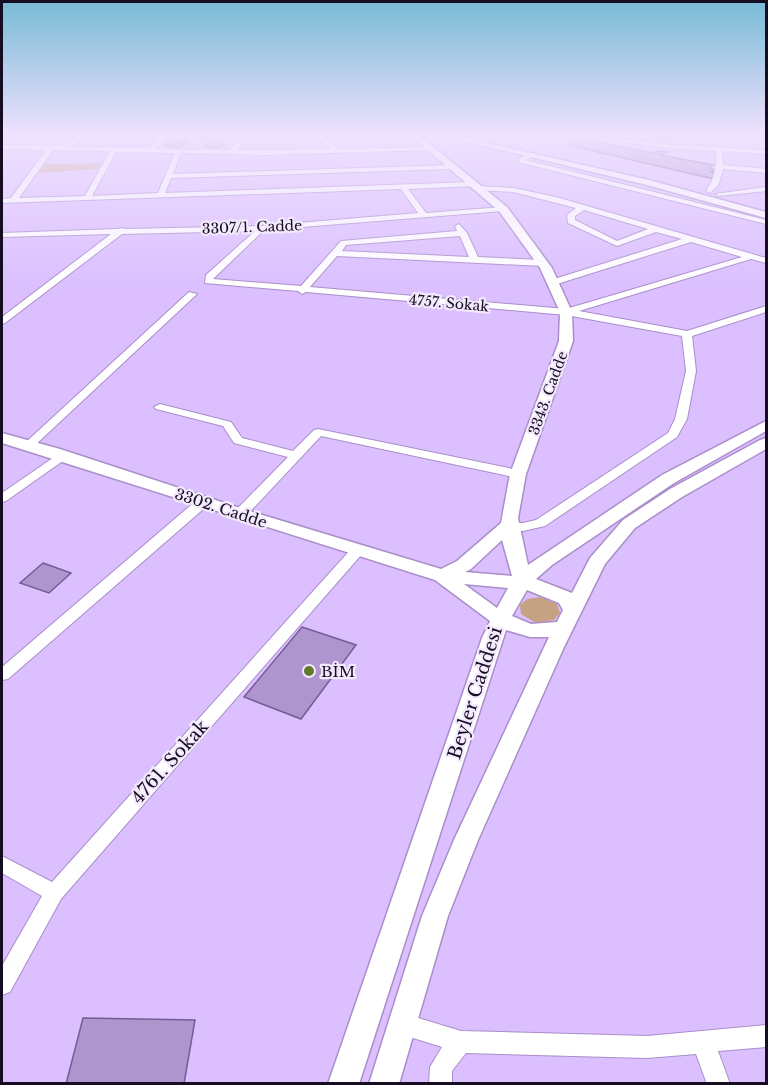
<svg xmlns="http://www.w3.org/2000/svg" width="768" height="1085" font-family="'Libre Baskerville',serif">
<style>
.green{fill:#c5a281}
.building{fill:#ae95cd;stroke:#765c95;stroke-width:1.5}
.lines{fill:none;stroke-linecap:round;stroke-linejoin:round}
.street-casing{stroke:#a98eca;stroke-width:2}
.secondary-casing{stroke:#a98eca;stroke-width:3}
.street{fill:#fff;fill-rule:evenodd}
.secondary{fill:#fff;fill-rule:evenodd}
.poi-dot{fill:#60792b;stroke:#f3eafe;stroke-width:2}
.labels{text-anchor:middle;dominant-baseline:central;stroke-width:4.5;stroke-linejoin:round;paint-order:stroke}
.far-street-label{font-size:14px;fill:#170d23;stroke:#f3eafe}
.street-label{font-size:15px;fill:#170d23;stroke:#f3eafe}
.poi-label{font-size:15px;fill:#170d23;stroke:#f3eafe;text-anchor:start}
.near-street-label{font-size:18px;fill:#170d23;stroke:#f3eafe}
</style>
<rect width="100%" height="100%" fill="#dbbfff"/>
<!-- green -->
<path class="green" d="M101 163 98 169 38 173 45 164Z
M540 597 557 604 560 613 554 620 536 623 521 614 520 605 527 599Z"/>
<!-- building -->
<path class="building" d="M579 138 651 153 662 151 667 152 660 155 713 165 710 167 714 171 710 172 714 173V179L567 145Z
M182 141 185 142 180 143 186 144 177 147 164 145 169 142Z
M209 142H220L226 145 217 148 204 146Z
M43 563 71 573 49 593 20 583Z
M302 627 356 645 301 719 244 697Z
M83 1018 195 1020 184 1084H66Z"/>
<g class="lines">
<!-- street casing -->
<g class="street-casing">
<path id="street" d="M79 135H85L70 147 148 148 163 135H169L155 149 230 150 243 135H249L237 150 332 149 314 135H320L340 149 431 147 433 150 265 155 181 153 173 174 453 165 456 167 453 169 171 178 165 193 473 182H476V186L408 189 426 213 503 207 507 209 503 211 264 230 213 279 301 286 341 241 457 231 455 226 459 224 467 233 478 257 543 260 547 263 543 266 337 256 310 287 566 309 742 257 691 242 557 284H551V280L682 239 656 232 617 246 568 223 567 215 576 208 513 192 478 190 474 188 478 186 513 188 556 197 766 258V263L751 259 579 311 687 331 766 306V312L692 336 696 371 687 419 677 437 545 526 523 531 503 529 501 526 503 523H523L536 520 668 433 675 419 686 371 682 336 566 315 306 292 302 294 298 291 205 283 206 275 255 231 122 234 5 323 2 324V317L111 234 2 237V233L118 229 122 228 125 229 262 226 418 213 401 189 2 203V199L11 198 46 150 2 149V145L62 146ZM53 150 110 151 85 196 19 198ZM116 152 175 153 158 193 92 196ZM584 210 648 229 617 241 575 220V216ZM460 236 469 257 342 251 346 245Z
M578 135H592L663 144 766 150V154L722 151 723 165 766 169V173L723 169 719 184 710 193 706 191C715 178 717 166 716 151L663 148Z
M528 154 533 155 526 160 766 220V224L518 162V160Z
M766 187V191L719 196 715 194Z
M189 292 197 294 33 447H25L23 445 25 443Z
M160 404 231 422 242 438 293 451 314 430 318 429 518 470 524 474 518 478 321 436 245 517H235L234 514 235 511 288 457 234 443 223 426 156 409 154 407Z
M63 451 69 455 67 458 6 501 2 502V493Z
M203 498 209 502 208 505 8 679 2 680V667L198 499Z
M357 547 364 551 362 554 61 899 10 992 2 995V966L42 896 2 873V856L52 882 352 548Z
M402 1013 461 1031 647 1036 766 1025V1047L718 1051 730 1084H707L696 1054 647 1058 466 1053 452 1071V1084H429L430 1067 442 1047 394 1032 391 1024 394 1016Z"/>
</g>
<!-- secondary casing -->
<g class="secondary-casing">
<path id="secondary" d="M410 135H419L507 207 552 268 572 312 573 341 526 474 518 518 528 565 662 475 766 421V431L674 483 552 565 536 579 572 593 590 558 623 520 670 489 760 440 766 438V449L682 497 635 528 605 564 564 647 478 840 448 916 399 1084H369L422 916 454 840 549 637H530L506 630 359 1084H328L482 638 490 621 435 580 2 443V433L60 449 246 510 441 569 457 561 501 523 510 474 559 341 560 312 540 268 499 211ZM502 540 512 576 465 572 471 569ZM464 584 508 588 497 608ZM527 590 559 603 563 610 557 622 531 624 512 616Z
M439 135H452L649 180 766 212V218L647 185Z"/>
</g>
<!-- street -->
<use href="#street" class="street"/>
<!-- secondary -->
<use href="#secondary" class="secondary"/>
</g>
<!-- sky -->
<linearGradient id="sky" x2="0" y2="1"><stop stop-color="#78bad5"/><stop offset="0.47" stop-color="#efe2ff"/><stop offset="1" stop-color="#efe2ff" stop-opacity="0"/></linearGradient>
<rect width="768" height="286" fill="url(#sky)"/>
<!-- markers -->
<circle class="poi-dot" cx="309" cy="671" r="6"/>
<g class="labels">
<!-- far-street labels -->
<g class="far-street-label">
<text transform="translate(252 227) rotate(-2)">3307/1. Cadde</text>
<text transform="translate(449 303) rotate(5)">4757. Sokak</text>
<text transform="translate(548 393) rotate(-70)">3343. Cadde</text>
</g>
<!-- street labels -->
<g class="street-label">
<text transform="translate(221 508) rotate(18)">3302. Cadde</text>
</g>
<!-- poi labels -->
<g class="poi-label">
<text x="321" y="671">BİM</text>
</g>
<!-- near-street labels -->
<g class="near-street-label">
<text transform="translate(475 693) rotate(-72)">Beyler Caddesi</text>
<text transform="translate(170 762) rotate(-48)">4761. Sokak</text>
</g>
</g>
<!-- border -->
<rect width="768" height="1085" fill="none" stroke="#170d23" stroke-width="6"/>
</svg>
